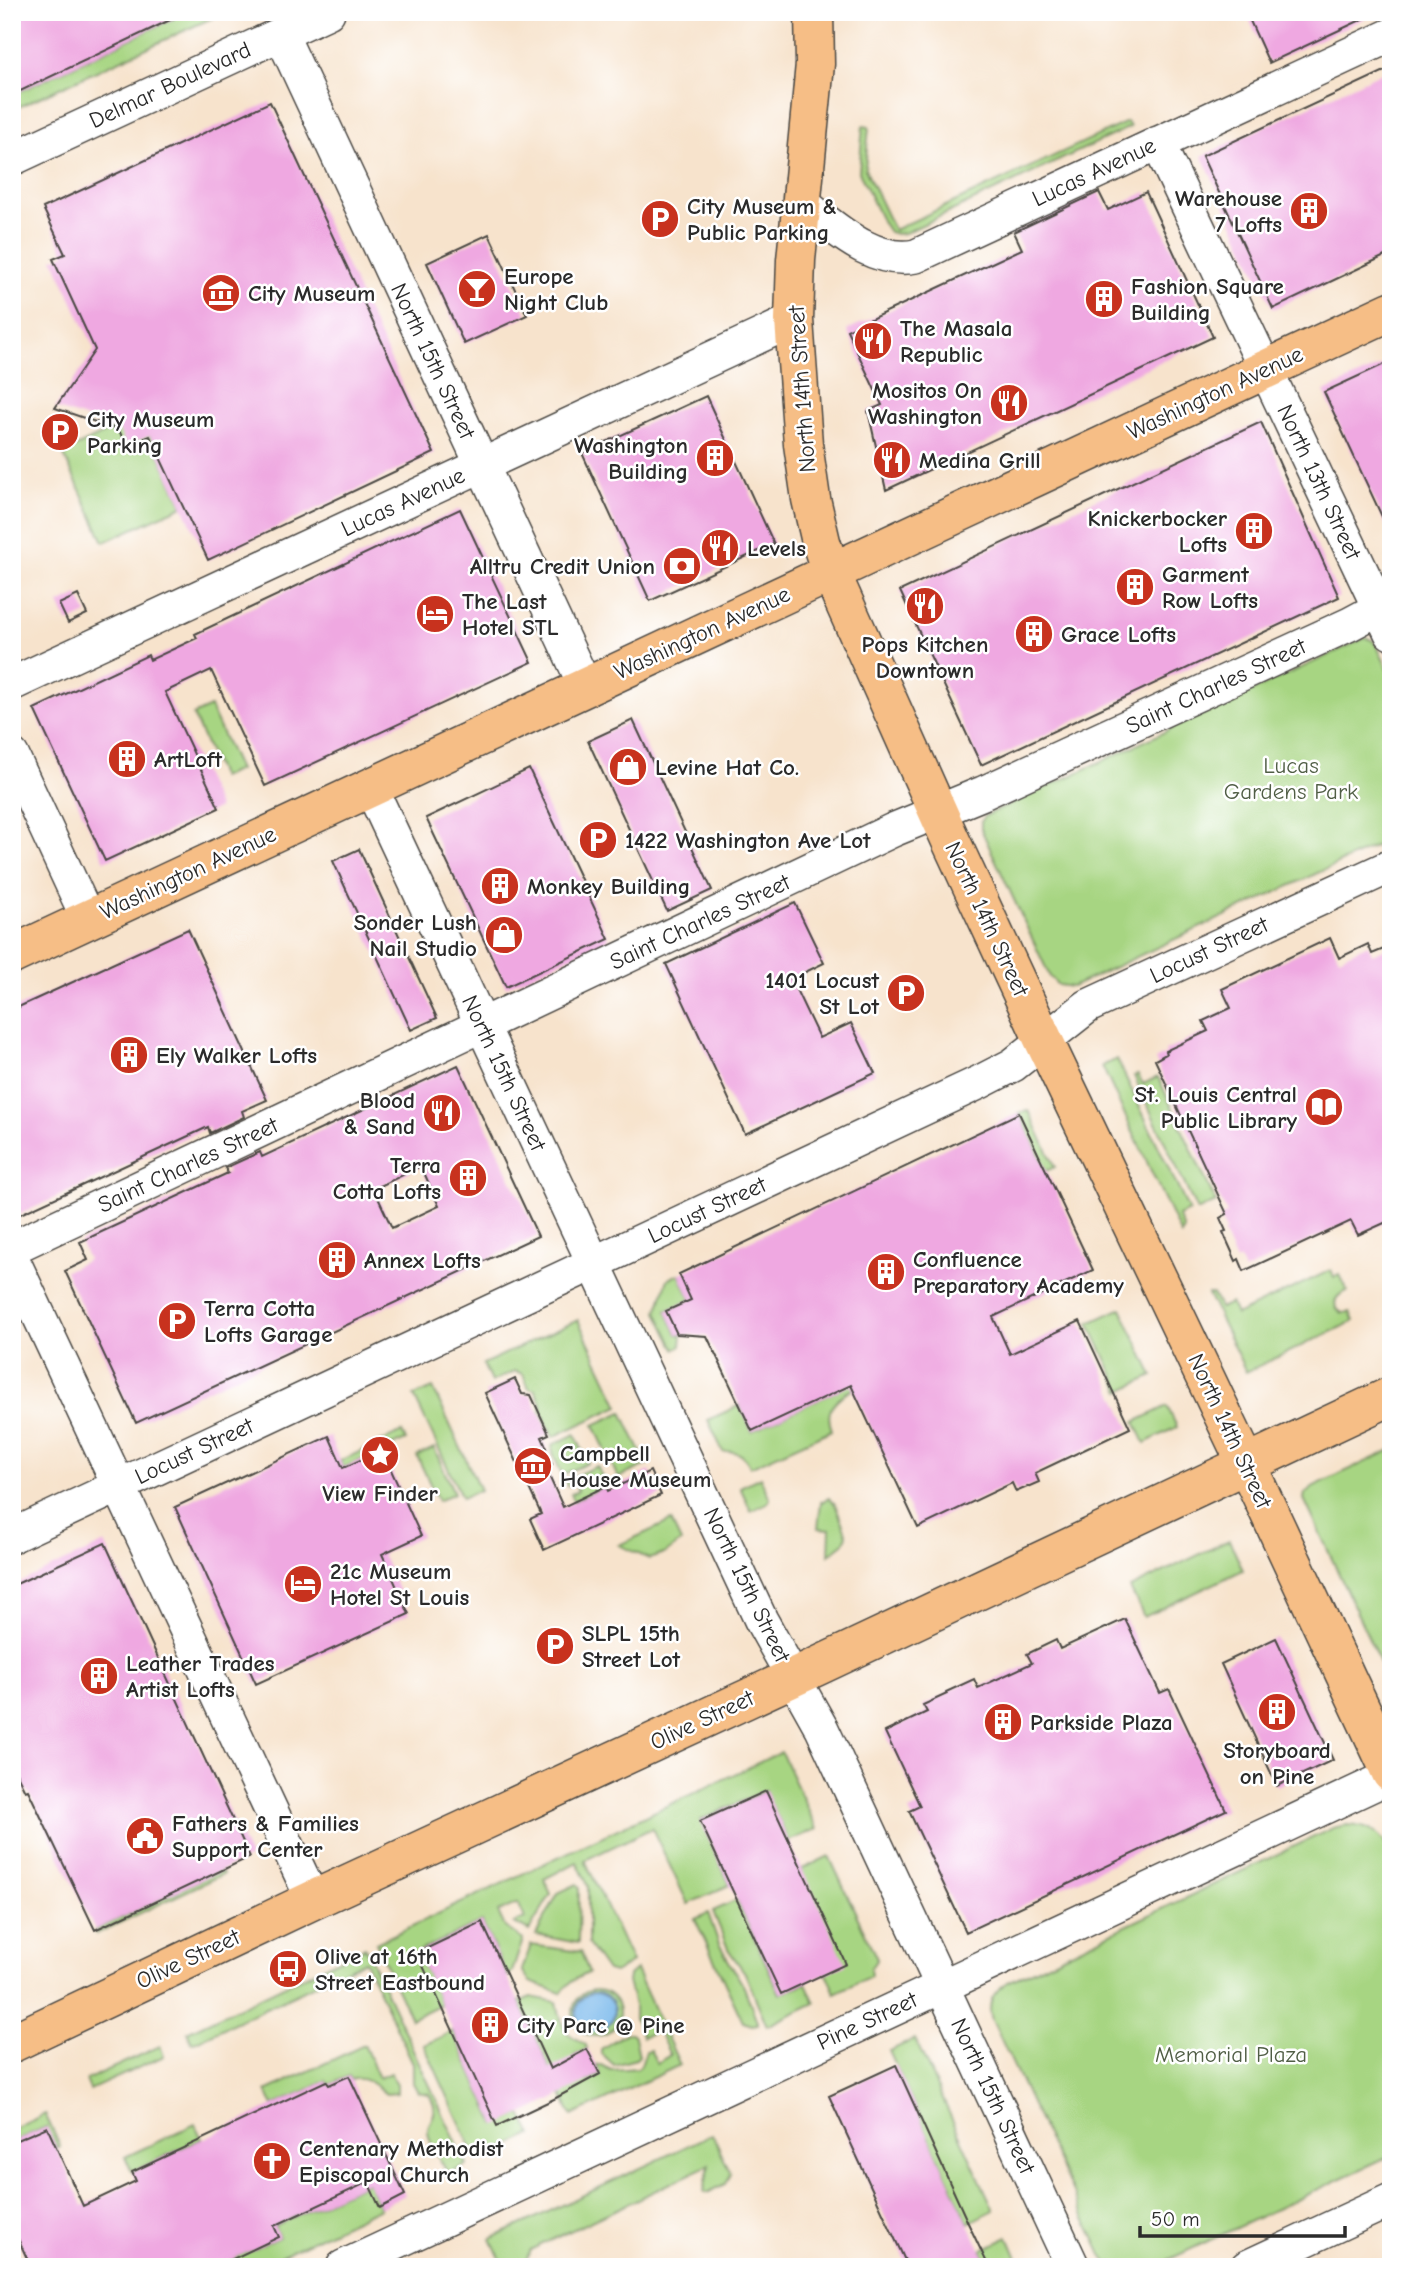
<svg xmlns="http://www.w3.org/2000/svg" width="1403" height="2279" font-family="'Comic Neue',sans-serif">
<style>
.green{fill:#a7d582;stroke:#698056;stroke-width:2}
.water{fill:#77b7eb;stroke:#51718b;stroke-width:2}
.building{fill:#efa8e1;fill-rule:evenodd}
.lines{fill:none;stroke-linecap:round;stroke-linejoin:round}
.minor-casing{stroke:#4a4743;stroke-width:36}
.major-casing{stroke:#4a4743;stroke-width:41}
.minor{stroke:#fff;stroke-width:33}
.major{stroke:#f6be86;stroke-width:38}
.labels{text-anchor:middle;dominant-baseline:central;stroke-width:5;stroke-linejoin:round;paint-order:stroke}
.street-label{font-size:23px;fill:#2b2b2b;stroke:#fff}
.poi-label{font-size:23px;font-weight:bold;fill:#2b2b2b;stroke:#fff;text-anchor:start}
.park-label{font-size:23px;fill:#505e45;stroke:#fff}
</style>
<rect width="100%" height="100%" fill="#fff"/>
<filter id="ink" filterUnits="userSpaceOnUse"><feTurbulence type="fractalNoise" baseFrequency=".0143" numOctaves="2"/><feDisplacementMap in="SourceGraphic" scale="14" xChannelSelector="R" yChannelSelector="G"/><feConvolveMatrix kernelMatrix="1 2 1 2 8 2 1 2 1" color-interpolation-filters="sRGB"/></filter>
<filter id="wash" filterUnits="userSpaceOnUse"><feTurbulence type="fractalNoise" baseFrequency=".00686" numOctaves="4" result="noise"/><feDisplacementMap in="SourceGraphic" scale="28" xChannelSelector="R" yChannelSelector="G"/><feGaussianBlur stdDeviation="1.57" result="paint"/><feColorMatrix in="noise" values="0 0 0 0 0 0 0 0 0 0 0 0 0 0 0 0 0 1.4 0 .05"/><feComposite in="paint" operator="in"/></filter>
<g filter="url(#wash)">
<rect width="100%" height="100%" fill="#f7e3cc"/>
<!-- green -->
<path class="green" d="M187 12H225L12 110V95Z
M1127 122 1130 127 905 233 896 234 889 232 883 223 859 172 863 126 869 127 865 169 894 230Z
M141 416 183 506 104 542 63 453Z
M1365 638 1372 640 1377 646 1391 676V839L1072 987 1058 985 1050 977 981 829V822L985 816Z
M210 707 239 770 221 778 193 715Z
M1117 1059 1189 1211 1178 1216 1184 1229 1181 1235 1102 1066Z
M1138 1075 1143 1084 1158 1077 1216 1202 1197 1211 1134 1076Z
M1029 1111 1055 1167 1046 1171 1019 1113Z
M1331 1270 1334 1277 1339 1275 1347 1291C1339 1295 1333 1298 1336 1308L1342 1313 1350 1312 1354 1321 1246 1372 1208 1294H1213L1220 1308 1231 1303 1236 1315Z
M679 1274 691 1300 666 1311 677 1334 682 1335 681 1346 675 1349 657 1312 668 1279Z
M1121 1308 1153 1376 1121 1391 1089 1323Z
M578 1320 619 1406 553 1437 541 1411 542 1405 535 1390 529 1388 523 1374 515 1371 491 1382 483 1364Z
M853 1383 856 1388C837 1396 823 1408 832 1430L750 1467C745 1454 736 1450 723 1452L708 1420 740 1405 752 1431Z
M433 1388 480 1490 462 1498 414 1396Z
M1167 1406 1177 1427 1145 1443 1135 1422Z
M622 1412 647 1465 618 1478 594 1425Z
M402 1432 406 1440 343 1468 340 1461Z
M575 1434 588 1463 562 1475 553 1453 552 1445Z
M434 1448 454 1493 438 1501 417 1456Z
M1391 1450V1686L1304 1499 1305 1493 1314 1486Z
M597 1466 606 1486 574 1501 571 1494 578 1491 574 1483 567 1486 564 1480Z
M760 1477 770 1499 767 1503 751 1511 740 1487Z
M829 1498 835 1504 847 1535 843 1544 829 1555 830 1529 818 1528 821 1502Z
M671 1521 681 1542 664 1554 649 1559 619 1545Z
M1229 1540 1243 1570 1144 1617 1130 1588Z
M781 1752 817 1829 789 1841 765 1791 700 1820 730 1885 688 1904 652 1828 585 1860 632 1962 614 1973 607 1971 588 1944V1885L577 1862 544 1879 551 1894 529 1931 514 1923 525 1918 518 1903 498 1912 505 1927 523 1940 512 1972 507 1976 482 1922 417 1952 441 2004 411 2019 376 1943Z
M1346 1825C1367 1825 1381 1833 1391 1852V2155L1153 2267H1110L1103 2257 992 2020C986 2002 994 1991 1008 1982L1333 1828Z
M829 1856 877 1959 870 1969 871 1976 835 1993 826 1973 802 1869Z
M221 1870 223 1874 96 1934 95 1930Z
M577 1884 579 1887 578 1943 536 1935 558 1893Z
M737 1900 780 1994 806 1983 815 2003 767 2026 745 1973 728 1949 713 1911Z
M708 1913 719 1944 744 1987 758 2024 752 2025 743 2022 695 1919Z
M531 1945 581 1952 589 1973C576 1977 569 1983 561 1993L530 1982 522 1970Z
M365 1947 467 2165 448 2174C442 2162 429 2145 428 2132 428 2116 442 2117 429 2094L418 2092 413 2083V2063L365 1961 192 2043 187 2032Z
M636 1970 680 2065 572 2116 519 2002 531 1997 557 2002C564 2032 560 2030 586 2045L587 2049 574 2056 587 2081 600 2074 596 2065H601L611 2070 638 2068 641 2065 646 2051 650 2050 657 2063 670 2055 658 2030 643 2037 634 2018V2005L628 1982 629 1976Z
M573 2013a23 23 0 1 1 46 0a23 23 0 1 1-46 0Z
M453 2031 496 2125 521 2114 532 2135 477 2160 424 2045Z
M626 2033H631L635 2037 639 2056 636 2059 614 2065 601 2053V2049Z
M915 2039 994 2210 968 2223 889 2051Z
M364 2045 379 2078 390 2073 397 2085V2093L386 2094C376 2086 365 2075 351 2080L349 2076 329 2085 326 2081 273 2106 266 2091Z
M160 2046 164 2056 90 2090 86 2080Z
M45 2114 60 2146 57 2148 46 2127 12 2142V2130Z
M195 2124 202 2139 132 2172 125 2157Z
M712 2134 731 2174 726 2184 707 2193 704 2191 709 2165 530 2250 524 2267H504L491 2239Z
M368 2182 380 2208 257 2267H227L225 2262 279 2237 274 2226Z
M1008 2237 1021 2267H989L981 2250Z"/>
<!-- water -->
<path class="water" d="M576 2012a19 19 0 1 1 38 0a19 19 0 1 1-38 0Z"/>
<g id="blocks">
<!-- building -->
<path class="building" d="M12 12H187L12 95Z
M1246 12H1378L1269 63Z
M1391 68V253L1273 309 1202 156Z
M270 102 434 453 208 560 150 436 126 446 119 430 55 408 95 350 53 259 65 254 43 208Z
M1099 192 1108 210 1146 192 1213 337 886 490 868 411 882 405 847 330 1022 249 1014 232Z
M489 234 527 315 464 344 427 263Z
M1391 361V536L1324 392Z
M706 396 774 544 650 601 582 453Z
M1261 422 1339 597 981 765 900 591Z
M460 509 532 662 265 786 211 670 165 692 219 808 105 861 34 709 148 655 150 660 197 638 195 634Z
M78 595 87 614 68 623 59 604Z
M633 720 712 890 667 911 588 741Z
M529 769 609 939 506 987 426 818Z
M359 849 437 1018 411 1030 333 861Z
M795 903 824 963 791 979 819 1038 851 1023 875 1073 745 1134 666 964Z
M188 929 267 1100 242 1111 244 1117 210 1133 208 1127 12 1218V1010Z
M1330 938 1339 958 1368 944 1372 954 1391 946V1220L1358 1235 1351 1221 1244 1271 1239 1259 1236 1261 1223 1232 1226 1231 1220 1218 1227 1214 1155 1060 1166 1054 1165 1051 1208 1031 1203 1021 1231 1008 1222 989Z
M458 1065 538 1236 136 1423 65 1271 88 1260 80 1242 228 1173 225 1168 260 1152 262 1157ZM421 1166 439 1206 392 1228 374 1189Z
M1019 1113 1093 1270 993 1317 1010 1354 1080 1321 1130 1428 1035 1473 1039 1482 1016 1492 1012 1483 918 1528 851 1385 752 1431 707 1336 677 1334 666 1311 691 1300 679 1274Z
M515 1379 522 1394 531 1395 549 1434 542 1437 547 1448 545 1449 552 1464 545 1467 563 1507 606 1486 608 1491 650 1471 661 1495 544 1550 530 1519 541 1514 485 1393Z
M329 1436 343 1468 382 1450 421 1536 382 1554 409 1614 256 1684 175 1507Z
M105 1543 250 1857 95 1930 28 1790 25 1791 12 1764V1586Z
M1125 1619 1160 1693 1169 1689 1226 1810 966 1932 909 1811 920 1806 885 1732 927 1712 923 1705 947 1694 946 1692 974 1679 978 1688 1032 1663 1027 1654 1056 1640 1060 1649Z
M1276 1638 1333 1760 1277 1786 1221 1664Z
M766 1791 846 1964 781 1994 700 1821Z
M482 1922 550 2069 587 2049 600 2074 554 2099 497 2126 417 1953Z
M896 2065 968 2223 989 2267H908L829 2096Z
M349 2076 405 2195 380 2208 368 2182 274 2226 279 2237 216 2267H31L12 2226V2142L47 2127 83 2206 136 2181 132 2172 326 2081 329 2085Z"/>
</g>
</g>
<g filter="url(#ink)">
<use href="#blocks" fill-opacity="0" stroke="#4a4743" stroke-width="2"/>
<g class="lines">
<!-- minor casing -->
<g class="minor-casing">
<path id="minor" d="M281 34 586 688
M1158 143 1391 633
M12 159 328 12
M802 203C834 227 873 265 916 256L1391 35
M12 684 794 320
M12 755 88 919
M371 788 761 1620 822 1729 1073 2267
M12 1248 893 830 983 793 1350 624 1391 602
M12 1258 313 1900
M12 1536 980 1082 1013 1065 1088 1006 1391 866
M343 2267 1391 1776
M1247 2267 1391 2200"/>
</g>
<!-- major casing -->
<g class="major-casing">
<path id="major" d="M814 12 815 64 796 260 794 320 803 444 811 499 821 542 831 573 950 839 1044 1041 1246 1463 1391 1773
M12 955 1391 311
M12 2043 313 1900 820 1665 1391 1396"/>
</g>
<!-- minor -->
<use href="#minor" class="minor"/>
<!-- major -->
<use href="#major" class="major"/>
</g>
</g>
<!-- icons -->
<defs>
<g id="building-disc" transform="scale(2.0125)"><circle r="9.5" fill="#c8321e" stroke="#fff"/><path d="M-4-6H4V6H1V3H-1V6H-4ZM-2.5-4.3h1.7v1.8h-1.7ZM.8-4.3h1.7v1.8H.8ZM-2.5-1h1.7V.8h-1.7ZM.8-1h1.7V.8H.8Z" fill="#fff"/></g>
<g id="parking-disc" transform="scale(2.0125)"><circle r="9.5" fill="#c8321e" stroke="#fff"/><path d="M-3.5-5.5H1a3.5 3.5 0 0 1 0 7H-1V5.5H-3.5ZM-1-3.4V-.6H.8a1.4 1.4 0 0 0 0-2.8Z" fill="#fff"/></g>
<g id="bar-disc" transform="scale(2.0125)"><circle r="9.5" fill="#c8321e" stroke="#fff"/><path d="M-6-5H6L.8 .8V4.5H3.5V6h-7V4.5H-.8V.8Z" fill="#fff"/></g>
<g id="museum-disc" transform="scale(2.0125)"><circle r="9.5" fill="#c8321e" stroke="#fff"/><path d="M0-6L6-3V-2H-6V-3ZM-5-1h2V3h-2ZM-1-1h2V3h-2ZM3-1h2V3H3ZM-6 4H6V6H-6Z" fill="#fff"/></g>
<g id="restaurant-disc" transform="scale(2.0125)"><circle r="9.5" fill="#c8321e" stroke="#fff"/><path d="M-5-6h1v4h1v-4h1v4h1v-4h1v5L-1.5 .5V6h-2V.5L-5-1ZM5-6V6H3V1.5H1.5Q1.5-4 5-6Z" fill="#fff"/></g>
<g id="bank-disc" transform="scale(2.0125)"><circle r="9.5" fill="#c8321e" stroke="#fff"/><path d="M-6-4H6V4H-6ZM0-2.3a2.3 2.3 0 1 0 0 4.6a2.3 2.3 0 1 0 0-4.6Z" fill="#fff"/></g>
<g id="hotel-disc" transform="scale(2.0125)"><circle r="9.5" fill="#c8321e" stroke="#fff"/><path d="M-6-4.5h1.5V1H6V5H4.5V3h-9V5H-6ZM-4 0a1.8 1.8 0 1 1 3.6 0ZM.5 0V-2.5h3Q6-2.5 6 0Z" fill="#fff"/></g>
<g id="shop-disc" transform="scale(2.0125)"><circle r="9.5" fill="#c8321e" stroke="#fff"/><path d="M-5-2.5h2.3a2.7 3.5 0 0 1 5.4 0H5L5.5 6h-11ZM-1.5-2.5h3a1.5 2.3 0 0 0-3 0Z" fill="#fff"/></g>
<g id="library-disc" transform="scale(2.0125)"><circle r="9.5" fill="#c8321e" stroke="#fff"/><path d="M-6-4Q-3-5.5-.7-3.5V5Q-3 3-6 4ZM6-4Q3-5.5 .7-3.5V5Q3 3 6 4Z" fill="#fff"/></g>
<g id="sight-disc" transform="scale(2.0125)"><circle r="9.5" fill="#c8321e" stroke="#fff"/><path d="M0-6L1.8-2.2L6-1.7L2.9 1.2L3.7 5.4L0 3.3L-3.7 5.4L-2.9 1.2L-6-1.7L-1.8-2.2Z" fill="#fff"/></g>
<g id="civic-disc" transform="scale(2.0125)"><circle r="9.5" fill="#c8321e" stroke="#fff"/><path d="M-.6-6.5H3V-4.5H.6V-3L4-1V1h2V6H-6V1h2V-1L-.6-3ZM-1.2 2.5V6h2.4V2.5Z" fill="#fff"/></g>
<g id="bus-disc" transform="scale(2.0125)"><circle r="9.5" fill="#c8321e" stroke="#fff"/><path d="M-5-6H5V4H4V6H2V4H-2V6H-4V4H-5ZM-3.5-4V0h7V-4ZM-3.5 1.2v1.5H-2V1.2ZM2 1.2v1.5H3.5V1.2Z" fill="#fff"/></g>
<g id="church-disc" transform="scale(2.0125)"><circle r="9.5" fill="#c8321e" stroke="#fff"/><path d="M-1.2-6h2.4v3.5h3.3v2.4h-3.3V6h-2.4V-.1h-3.3v-2.4h3.3Z" fill="#fff"/></g>
</defs>
<g fill-rule="evenodd">
<use href="#building-disc" x="1309" y="211"/>
<use href="#parking-disc" x="660" y="219"/>
<use href="#bar-disc" x="477" y="289"/>
<use href="#museum-disc" x="221" y="293"/>
<use href="#building-disc" x="1104" y="299"/>
<use href="#restaurant-disc" x="873" y="341"/>
<use href="#restaurant-disc" x="1009" y="403"/>
<use href="#parking-disc" x="60" y="432"/>
<use href="#building-disc" x="715" y="458"/>
<use href="#restaurant-disc" x="892" y="460"/>
<use href="#building-disc" x="1254" y="531"/>
<use href="#restaurant-disc" x="720" y="548"/>
<use href="#bank-disc" x="682" y="566"/>
<use href="#building-disc" x="1135" y="587"/>
<use href="#restaurant-disc" x="925" y="606"/>
<use href="#hotel-disc" x="435" y="614"/>
<use href="#building-disc" x="1034" y="634"/>
<use href="#building-disc" x="127" y="759"/>
<use href="#shop-disc" x="628" y="767"/>
<use href="#parking-disc" x="598" y="840"/>
<use href="#building-disc" x="500" y="886"/>
<use href="#shop-disc" x="504" y="935"/>
<use href="#parking-disc" x="906" y="993"/>
<use href="#building-disc" x="129" y="1055"/>
<use href="#library-disc" x="1324" y="1107"/>
<use href="#restaurant-disc" x="442" y="1113"/>
<use href="#building-disc" x="468" y="1178"/>
<use href="#building-disc" x="337" y="1260"/>
<use href="#building-disc" x="886" y="1272"/>
<use href="#parking-disc" x="177" y="1321"/>
<use href="#sight-disc" x="380" y="1455"/>
<use href="#museum-disc" x="533" y="1466"/>
<use href="#hotel-disc" x="303" y="1584"/>
<use href="#parking-disc" x="555" y="1646"/>
<use href="#building-disc" x="99" y="1676"/>
<use href="#building-disc" x="1277" y="1712"/>
<use href="#building-disc" x="1003" y="1722"/>
<use href="#civic-disc" x="145" y="1836"/>
<use href="#bus-disc" x="288" y="1969"/>
<use href="#building-disc" x="490" y="2025"/>
<use href="#church-disc" x="272" y="2161"/>
</g>
<g class="labels">
<!-- street labels -->
<g class="street-label">
<text transform="translate(170 85) rotate(-25)">Delmar Boulevard</text>
<text transform="translate(1094 172) rotate(-25)">Lucas Avenue</text>
<text transform="translate(433 361) rotate(65)">North 15th Street</text>
<text transform="translate(802 389) rotate(-94)">North 14th Street</text>
<text transform="translate(1215 393) rotate(-25)">Washington Avenue</text>
<text transform="translate(1319 482) rotate(65)">North 13th Street</text>
<text transform="translate(403 502) rotate(-25)">Lucas Avenue</text>
<text transform="translate(702 633) rotate(-25)">Washington Avenue</text>
<text transform="translate(1216 686) rotate(-25)">Saint Charles Street</text>
<text transform="translate(188 873) rotate(-25)">Washington Avenue</text>
<text transform="translate(987 919) rotate(65)">North 14th Street</text>
<text transform="translate(700 922) rotate(-25)">Saint Charles Street</text>
<text transform="translate(1209 950) rotate(-25)">Locust Street</text>
<text transform="translate(504 1073) rotate(65)">North 15th Street</text>
<text transform="translate(188 1165) rotate(-25)">Saint Charles Street</text>
<text transform="translate(707 1210) rotate(-25)">Locust Street</text>
<text transform="translate(1230 1431) rotate(65)">North 14th Street</text>
<text transform="translate(194 1451) rotate(-25)">Locust Street</text>
<text transform="translate(747 1585) rotate(64)">North 15th Street</text>
<text transform="translate(702 1720) rotate(-25)">Olive Street</text>
<text transform="translate(188 1959) rotate(-25)">Olive Street</text>
<text transform="translate(867 2021) rotate(-25)">Pine Street</text>
<text transform="translate(993 2096) rotate(65)">North 15th Street</text>
</g>
<!-- poi labels -->
<g class="poi-label">
<text x="1282" y="198" text-anchor="end">Warehouse<tspan x="1282" dy="26">7 Lofts</tspan></text>
<text x="687" y="206">City Museum &amp;<tspan x="687" dy="26">Public Parking</tspan></text>
<text x="504" y="276">Europe<tspan x="504" dy="26">Night Club</tspan></text>
<text x="1131" y="286">Fashion Square<tspan x="1131" dy="26">Building</tspan></text>
<text x="248" y="293">City Museum</text>
<text x="900" y="328">The Masala<tspan x="900" dy="26">Republic</tspan></text>
<text x="982" y="390" text-anchor="end">Mositos On<tspan x="982" dy="26">Washington</tspan></text>
<text x="87" y="419">City Museum<tspan x="87" dy="26">Parking</tspan></text>
<text x="688" y="445" text-anchor="end">Washington<tspan x="688" dy="26">Building</tspan></text>
<text x="919" y="460">Medina Grill</text>
<text x="1227" y="518" text-anchor="end">Knickerbocker<tspan x="1227" dy="26">Lofts</tspan></text>
<text x="747" y="548">Levels</text>
<text x="655" y="566" text-anchor="end">Alltru Credit Union</text>
<text x="1162" y="574">Garment<tspan x="1162" dy="26">Row Lofts</tspan></text>
<text x="462" y="601">The Last<tspan x="462" dy="26">Hotel STL</tspan></text>
<text x="1061" y="634">Grace Lofts</text>
<text x="925" y="644" text-anchor="middle">Pops Kitchen<tspan x="925" dy="26">Downtown</tspan></text>
<text x="154" y="759">ArtLoft</text>
<text x="655" y="767">Levine Hat Co.</text>
<text x="625" y="840">1422 Washington Ave Lot</text>
<text x="527" y="886">Monkey Building</text>
<text x="477" y="922" text-anchor="end">Sonder Lush<tspan x="477" dy="26">Nail Studio</tspan></text>
<text x="879" y="980" text-anchor="end">1401 Locust<tspan x="879" dy="26">St Lot</tspan></text>
<text x="156" y="1055">Ely Walker Lofts</text>
<text x="1297" y="1094" text-anchor="end">St. Louis Central<tspan x="1297" dy="26">Public Library</tspan></text>
<text x="415" y="1100" text-anchor="end">Blood<tspan x="415" dy="26">&amp; Sand</tspan></text>
<text x="441" y="1165" text-anchor="end">Terra<tspan x="441" dy="26">Cotta Lofts</tspan></text>
<text x="913" y="1259">Confluence<tspan x="913" dy="26">Preparatory Academy</tspan></text>
<text x="364" y="1260">Annex Lofts</text>
<text x="204" y="1308">Terra Cotta<tspan x="204" dy="26">Lofts Garage</tspan></text>
<text x="560" y="1453">Campbell<tspan x="560" dy="26">House Museum</tspan></text>
<text x="380" y="1493" text-anchor="middle">View Finder</text>
<text x="330" y="1571">21c Museum<tspan x="330" dy="26">Hotel St Louis</tspan></text>
<text x="582" y="1633">SLPL 15th<tspan x="582" dy="26">Street Lot</tspan></text>
<text x="126" y="1663">Leather Trades<tspan x="126" dy="26">Artist Lofts</tspan></text>
<text x="1030" y="1722">Parkside Plaza</text>
<text x="1277" y="1750" text-anchor="middle">Storyboard<tspan x="1277" dy="26">on Pine</tspan></text>
<text x="172" y="1823">Fathers &amp; Families<tspan x="172" dy="26">Support Center</tspan></text>
<text x="315" y="1956">Olive at 16th<tspan x="315" dy="26">Street Eastbound</tspan></text>
<text x="517" y="2025">City Parc @ Pine</text>
<text x="299" y="2148">Centenary Methodist<tspan x="299" dy="26">Episcopal Church</tspan></text>
</g>
<!-- park labels -->
<g class="park-label">
<text x="1291" y="765">Lucas<tspan x="1291" dy="26">Gardens Park</tspan></text>
<text x="1231" y="2054">Memorial Plaza</text>
</g>
</g>
<!-- margin -->
<rect width="1403" height="2279" fill="none" stroke="#fff" stroke-width="42"/>
<!-- scale -->
<path d="M1140 2226v10h205v-10" fill="none" stroke="#2b2b2b" stroke-width="3.5"/>
<text x="1151" y="2226" font-size="21" fill="#2b2b2b" stroke="#ffffff" stroke-width="5" paint-order="stroke">50 m</text>
</svg>
